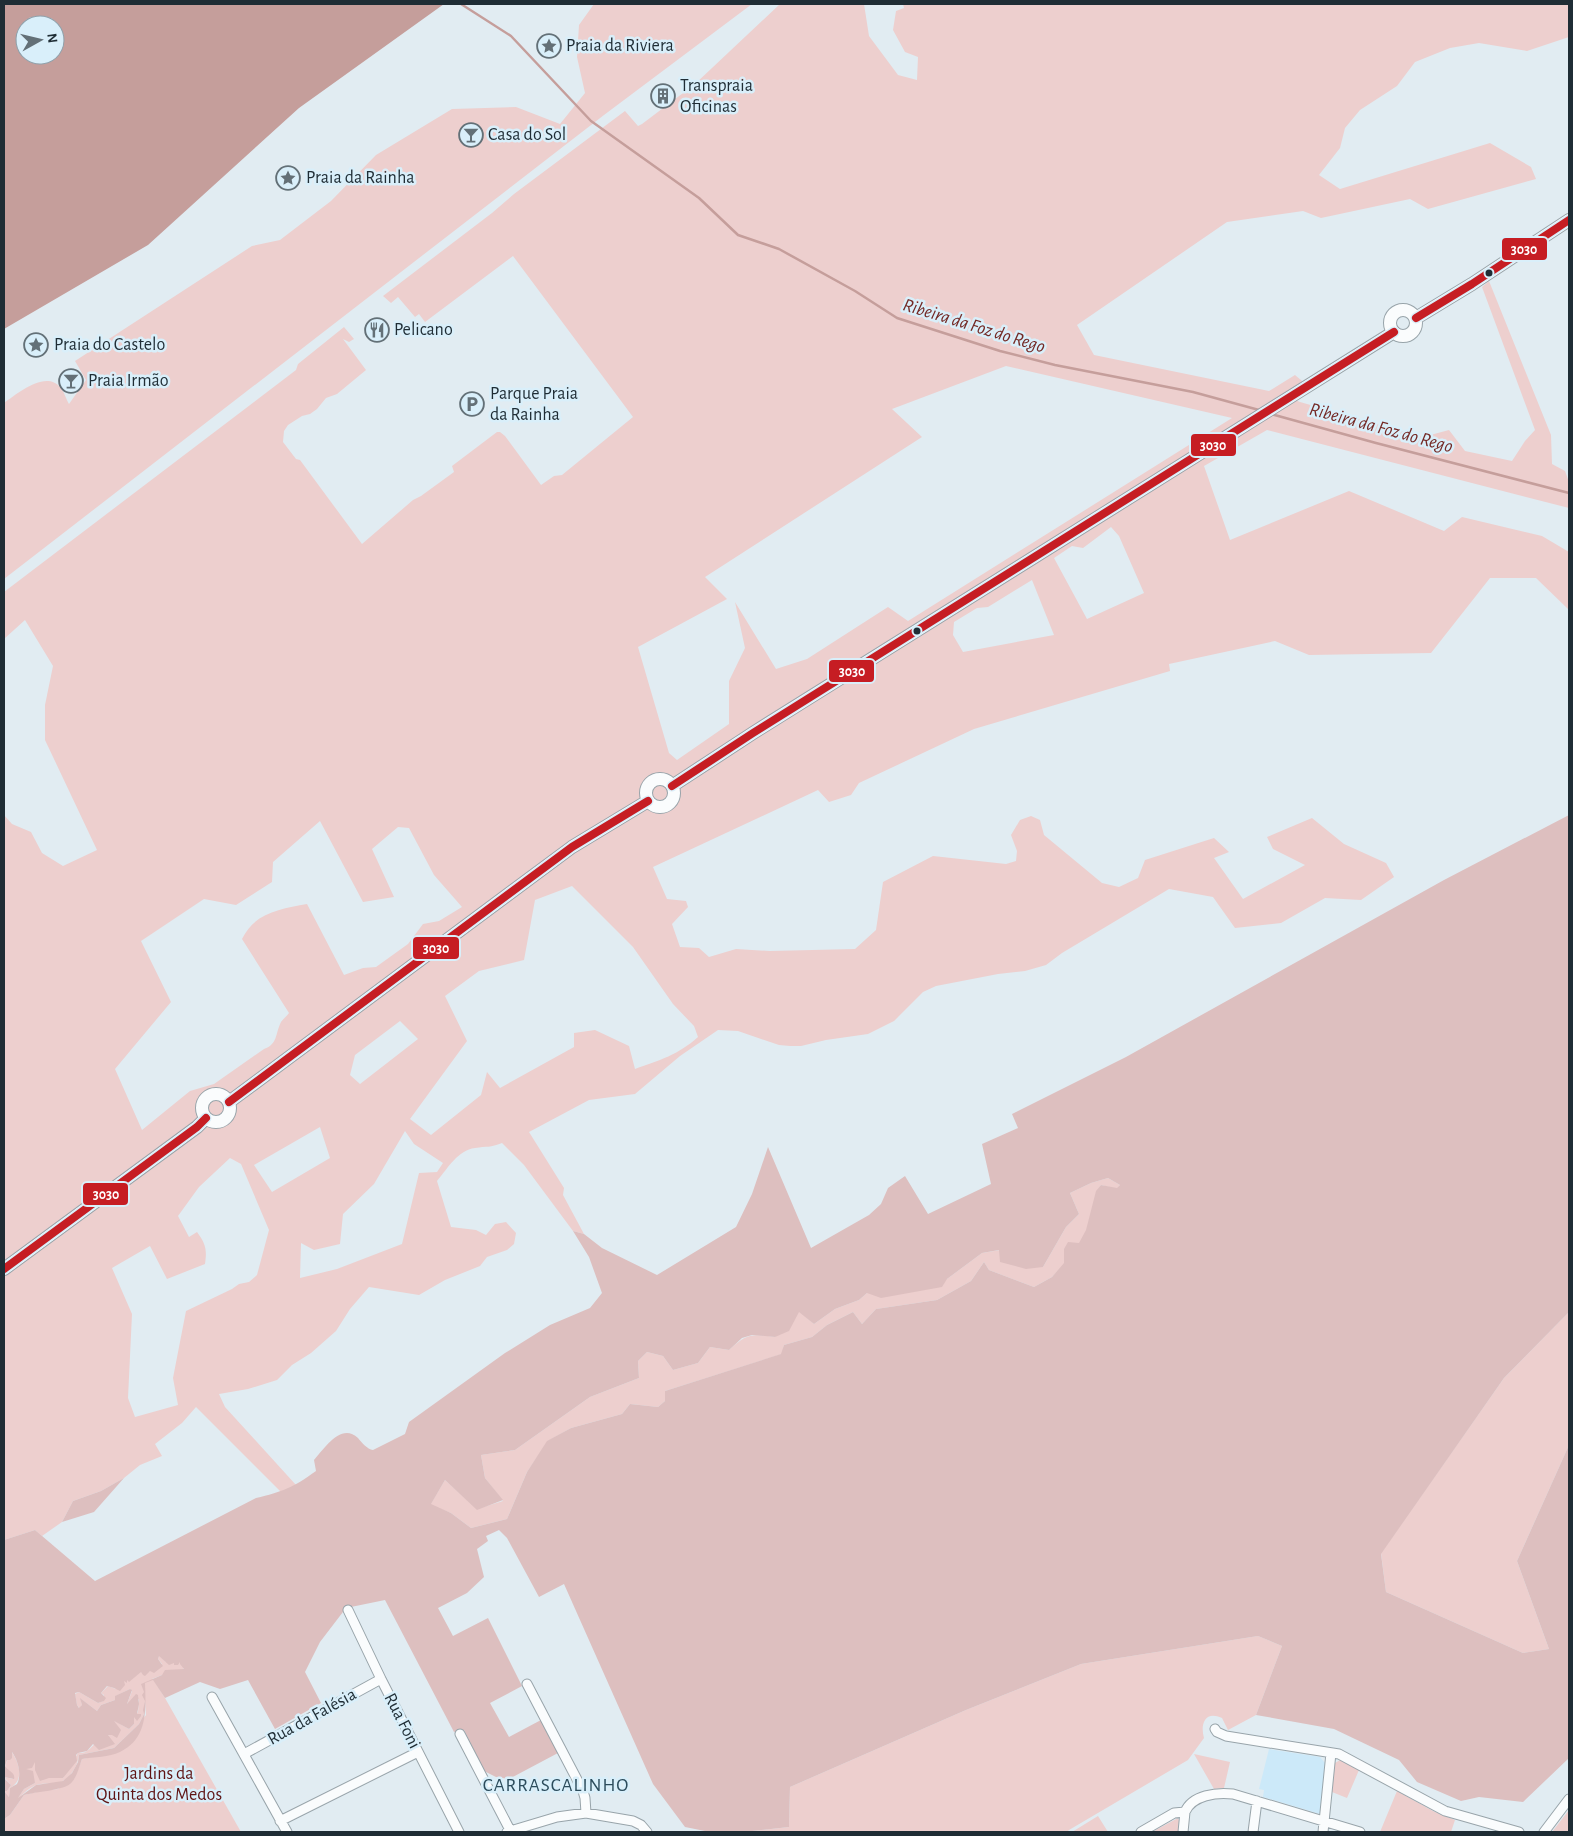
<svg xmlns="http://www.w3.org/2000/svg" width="1573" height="1836" font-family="'Alegreya Sans',sans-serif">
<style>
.built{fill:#cce9f9}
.green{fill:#edcfce;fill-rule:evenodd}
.forest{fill:#ddbfbf;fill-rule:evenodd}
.water{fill:#c59e9b;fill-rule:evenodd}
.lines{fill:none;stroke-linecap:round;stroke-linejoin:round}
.stream{stroke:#c59e9b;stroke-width:2.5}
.minor-casing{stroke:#98a4aa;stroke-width:11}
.secondary-casing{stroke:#98a4aa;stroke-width:14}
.minor{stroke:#fafcfd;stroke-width:9}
.secondary{stroke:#fafcfd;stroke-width:12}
.bus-1-casing{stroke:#d9effa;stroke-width:11}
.bus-1{stroke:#c61d23;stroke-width:8}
.bus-dot{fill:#1f2d35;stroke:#d9effa;stroke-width:2}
.labels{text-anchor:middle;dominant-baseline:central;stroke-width:5;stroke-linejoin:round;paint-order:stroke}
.poi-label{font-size:18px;fill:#1f2d35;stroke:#d9effa;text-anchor:start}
.street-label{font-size:18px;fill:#1f2d35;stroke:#d9effa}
.park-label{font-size:18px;fill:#5f1414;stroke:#d9effa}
.water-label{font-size:19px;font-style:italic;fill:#742925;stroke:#d9effa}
.neighbourhood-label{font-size:19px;letter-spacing:1px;fill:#2c4c5c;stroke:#d9effa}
.line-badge{stroke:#d9effa;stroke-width:2}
.badge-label{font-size:14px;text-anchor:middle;font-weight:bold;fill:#fff}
</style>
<rect width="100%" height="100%" fill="#e1ecf2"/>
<!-- built -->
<path class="built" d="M1269 1749 1320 1757 1325 1763 1320 1814 1263 1797 1264 1790 1259 1789Z"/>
<!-- green -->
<path class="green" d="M594 4H752L604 115 4 579V403C17 394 45 370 60 387 64 391 66 399 69 404L86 380 75 361 252 246 280 240 331 201 376 155 452 109 516 107 560 124 585 93 577 57 579 25Z
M780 4H864L869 36 898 75 917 80 918 57 905 52 893 30 896 11 904 8 903 4H1569V37L1527 51 1479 43 1450 48 1415 62 1397 86 1360 110 1345 128 1340 148 1319 175 1340 189 1490 143 1531 167 1536 179 1428 209 1410 199 1321 218 1303 211 1227 222 1077 325 1094 355 1269 391 1295 375 1308 386 1290 398 1300 402 1423 437 1449 430 1465 451 1512 461 1525 441 1535 430 1482 287 1489 281 1551 435 1552 464 1565 471 1569 482V508L1267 430 1204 466 1230 540 1349 491 1444 531 1462 517 1542 536 1569 552V610L1536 578H1490L1431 653 1309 655 1275 641 1169 664 1170 671 974 729 859 783 851 795 829 802 818 790 653 867 667 899 686 901 688 907 672 924 680 947 699 948 709 957 736 949 770 951 855 949 876 930 883 882 933 856 1006 864 1016 861 1017 851 1011 835 1020 820 1031 816 1040 820 1044 835 1102 883 1119 887 1138 878 1145 860 1214 838 1229 852 1214 858 1243 899 1305 865 1273 849 1267 837 1312 818 1344 844 1386 863 1394 877 1361 900 1325 898 1281 923 1235 928 1213 897 1169 889 1062 953 1046 965 1025 971 998 974 936 986 923 992 894 1021 868 1034 826 1040 801 1046H790L779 1045 738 1031 718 1030 680 1056 635 1094 589 1100 529 1132 564 1188 563 1195 584 1234 573 1231 524 1165 502 1143C490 1148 487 1146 475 1148 458 1150 448 1168 437 1181L451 1227 476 1230 486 1235 495 1224 506 1222 516 1233 514 1244 507 1250 487 1257 480 1266 445 1280 419 1295 369 1287 350 1309 336 1331 311 1353 292 1365 277 1380 248 1389 219 1394 225 1407 296 1485 281 1492 196 1407 182 1423 155 1444 162 1456 140 1465 124 1478 101 1491 73 1501 62 1522 42 1536 35 1530 4 1540V815L12 824 31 832 42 853 63 866 97 850 45 740V705L53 666 25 620 4 639V592L296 370 298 364 344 327 354 339 349 342 343 339 366 370 337 394 326 398 317 409 310 414 302 416 288 425 284 431 283 442 296 459 300 460 362 544 413 500 421 496 454 472 452 466 497 432H500L505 436 541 485 554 476 562 475 633 417 513 256 425 322 419 314 415 317 398 297 391 303 383 296 492 213 514 194 625 111 638 126 642 124 695 84ZM1006 366 1232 418 908 621 888 607 807 659 776 669 735 602 745 648 729 681V724L677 760 669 753 638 647 727 599 705 577 922 437 892 409ZM1111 527 1119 536 1144 593 1087 619 1054 558 1072 546 1083 548ZM1032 580 1054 635 963 652 953 635 954 622 977 608 988 607ZM320 821 363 902 394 897 372 849 398 827 409 828 434 875 462 907 439 921 423 924 408 944 376 967 363 968 344 975 307 904C281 909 255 912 242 939L289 1013C287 1016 283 1019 281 1022 275 1034 278 1044 264 1049L214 1084 190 1091 142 1130 115 1069 171 1002 141 941 204 899 236 905 272 882 273 862ZM572 886 633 947 673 1004 694 1026 698 1037C678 1055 660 1060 635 1069L629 1046 595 1030 574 1033V1047L500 1088 487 1072 481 1095 431 1135 410 1119 467 1041 445 996 479 971 524 960 535 900ZM400 1021 418 1039 360 1084 350 1075 355 1055ZM320 1127 330 1158 272 1192 254 1165ZM405 1131 414 1144 443 1163 437 1172 419 1173 402 1244 337 1269 300 1278 301 1243 314 1250 340 1244 343 1214 374 1184ZM230 1158 241 1164 269 1230 257 1275 249 1282 239 1284 232 1289 186 1311 173 1378 178 1405 135 1417 128 1398 132 1314 112 1268 150 1246 167 1279 205 1264C207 1250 206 1244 197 1232L189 1237 178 1216 199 1187Z
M1108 1178 1120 1185 1117 1189 1101 1185C1090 1200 1092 1233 1079 1244 1075 1246 1068 1248 1064 1249L1065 1263 1052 1277 1034 1287 989 1270 984 1262 971 1281 937 1300 876 1309 862 1324 853 1312 827 1325 812 1337 784 1345 782 1354 665 1391V1401L658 1407 630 1404 622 1414 571 1428 548 1441 527 1472 507 1519 471 1528 451 1513 430 1505 445 1480 477 1509 503 1501 485 1478 481 1455 515 1450 590 1397 639 1378 638 1361 647 1352 663 1356 673 1370 698 1363 710 1347 729 1350C748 1333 750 1334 775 1337L799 1311 814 1324 835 1309 859 1300 867 1293 947 1279 982 1253 1000 1250 1043 1267 1066 1227 1079 1214 1070 1193 1091 1183Z
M1569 1312V1445L1517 1561 1549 1649 1523 1653 1386 1592 1381 1553 1504 1378Z
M1258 1636 1282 1646 1256 1715 1228 1730 1222 1718C1205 1710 1200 1724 1204 1738L1188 1760 1069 1830 1067 1832H743L789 1827 790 1787 966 1710 1081 1664Z
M159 1655 166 1662 181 1659 184 1670 162 1675 152 1679H153L165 1698 241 1832H4V1819L10 1815 24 1795 41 1791 58 1789 77 1772 82 1759 119 1752 146 1715 145 1701 144 1714 139 1724 114 1748 79 1755C78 1764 72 1776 63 1781 56 1785 44 1782 36 1785 27 1789 21 1796 15 1802L24 1789 35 1783 24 1768 35 1760 49 1778H63L78 1753C81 1753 84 1753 87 1751 95 1746 99 1734 112 1735L117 1726 113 1720 129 1729 134 1724 133 1718 138 1712 139 1699 127 1704 132 1691 130 1689 116 1696 115 1700 101 1705 97 1711 81 1699 82 1705 80 1709 77 1705 75 1694 79 1692 98 1703 103 1701 104 1695 101 1693 108 1686 116 1689 124 1679 126 1678 129 1681 141 1671 142 1673 148 1672 162 1664 158 1659Z
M11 1751C19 1762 25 1780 10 1788L9 1797 4 1791H7L11 1785 4 1777 13 1779 5 1766Z
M1194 1754 1230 1762 1224 1788 1214 1789Z
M1340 1760 1359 1770 1347 1798 1332 1792 1335 1763Z
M1397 1791 1433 1811 1455 1820 1451 1832H1380Z
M1569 1810V1832H1552Z
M1098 1816 1108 1832H1072Z
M1178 1818 1179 1821 1178 1832H1152Z"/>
<!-- forest -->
<path class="forest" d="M1569 815V1312L1504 1378 1381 1554 1386 1592 1523 1653 1549 1649 1517 1561 1569 1445V1758L1523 1802 1479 1797 1461 1801 1417 1782 1399 1760 1334 1729 1256 1715 1282 1646 1258 1636 1081 1664 966 1710 790 1787 789 1827 743 1832H710L685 1827 653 1784 564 1584 539 1597 507 1538 499 1530 486 1536 488 1541 477 1549 484 1577 467 1593 438 1608 453 1636 488 1618 522 1686 490 1703 509 1737 541 1720 558 1753 509 1779 496 1777 484 1771 464 1730 454 1732 385 1600 346 1608 320 1642 305 1672 321 1703 275 1729 248 1680 220 1689 200 1682 165 1698 153 1680 145 1683C146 1709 148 1739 120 1752 109 1757 94 1757 82 1759 79 1767 77 1778 70 1784 64 1790 35 1792 24 1795L10 1815 4 1819V1778L11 1785 7 1791H4L9 1797 10 1788 17 1784C22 1775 18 1760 12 1752V1758L10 1760H7L5 1766C8 1771 16 1773 14 1779L4 1777V1540L35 1530 95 1581 256 1498C282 1492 294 1487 316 1471L314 1460C324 1449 341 1422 358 1438 362 1443 367 1449 373 1450L405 1434 409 1422 505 1353 550 1325 590 1308 602 1293 589 1257 573 1231 584 1234 602 1248 657 1275 736 1227 752 1194 768 1147 811 1248 869 1215 881 1204 888 1188 905 1176 928 1214 991 1184 982 1144 1018 1128 1012 1114 1126 1057 1444 880ZM1108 1178 1120 1185 1117 1188 1101 1185 1096 1191 1086 1230 1079 1243 1068 1242 1064 1249V1263L1052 1277 1034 1287 989 1270 984 1262 971 1281 937 1300 876 1309 862 1324 853 1312 827 1325 812 1337 784 1345 781 1354 665 1391V1401L658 1407 630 1404 622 1414 571 1428 547 1441 527 1472 507 1519 471 1528 451 1513 431 1504 445 1480 477 1510 503 1500 485 1478 481 1455 515 1450 590 1397 639 1378 638 1361 647 1352 663 1356 673 1370 698 1363 710 1347 729 1350 742 1338 752 1335 775 1337 789 1331 799 1312 814 1324 835 1309 859 1300 867 1293 881 1298 942 1287 947 1279 982 1253 999 1250 1000 1262 1026 1269 1043 1267 1066 1227 1079 1214 1070 1193 1091 1183ZM159 1656 169 1665 174 1663V1665H178L180 1662V1664L184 1669 165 1670 162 1675 141 1684 144 1692 142 1695 145 1701 143 1710 144 1714 139 1724 114 1748 79 1755 78 1762 72 1773 63 1781 36 1785 18 1798 24 1789 35 1783 33 1771 26 1769 32 1768 35 1762V1770L40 1781 49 1778H63L77 1761 76 1755 78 1753 87 1751 93 1744 99 1750 115 1744 108 1735H112L117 1738 121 1730 114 1721 129 1729 134 1724V1717L137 1721 141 1716V1714H137L139 1704 138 1695 136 1694 127 1704 132 1690 130 1689 115 1696V1700L101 1705 97 1711 80 1698 82 1705 79 1708 77 1705 75 1693 79 1692 98 1703 104 1701 106 1698 101 1693 107 1686 114 1688 120 1691 125 1685 124 1681 127 1683V1680L129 1682 141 1672 143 1675 145 1676 150 1671 154 1673 163 1666 158 1659Z
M124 1478 94 1512 62 1522 73 1501 101 1491Z"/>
<!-- water -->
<path class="water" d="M4 4H444L299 108 148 245 4 329ZM25 25H55V55H25Z"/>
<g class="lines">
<!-- stream -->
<path class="stream" d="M461 4 511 36 591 121 699 198 738 235 779 249 855 291 897 318 1000 351 1055 365 1193 392 1259 410
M1271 414 1376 443 1569 493"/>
<!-- minor casing -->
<g class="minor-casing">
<path id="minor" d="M348 1610 381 1679 459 1832
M527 1684 583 1791 585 1798 586 1813
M212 1697 287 1832
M1215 1729 1217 1732 1226 1736 1339 1754 1445 1811 1519 1832
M460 1734 511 1832
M244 1754 381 1679
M280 1821 418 1752
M507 1832 557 1817 586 1813 633 1821 641 1825 647 1832
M1141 1832 1174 1813 1185 1812C1192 1795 1217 1792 1233 1794L1360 1832
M1183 1832 1185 1812
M1253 1832 1257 1801
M1323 1832 1331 1753
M1544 1832 1569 1799"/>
</g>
<!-- secondary casing -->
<g class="secondary-casing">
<path id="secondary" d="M1390 323a13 13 0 1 1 26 0a13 13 0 1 1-26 0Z
M1416 318 1472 284 1569 220
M646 793a14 14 0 1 1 28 0a14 14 0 1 1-28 0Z
M672 786 753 733 1394 332
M202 1108a14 14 0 1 1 28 0a14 14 0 1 1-28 0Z
M229 1102 572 847 648 801
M4 1269 197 1127 206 1118"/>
</g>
<!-- minor -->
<use href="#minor" class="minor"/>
<!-- secondary -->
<use href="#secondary" class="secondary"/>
<!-- bus-1 casing -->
<g class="bus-1-casing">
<path id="bus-1" d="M1416 318 1472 284 1569 220
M672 786 753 733 1394 332
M229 1102 572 847 648 801
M4 1269 197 1127 206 1118"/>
</g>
<!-- bus-1 -->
<use href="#bus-1" class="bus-1"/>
</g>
<!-- icons -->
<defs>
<g id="sight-ring" transform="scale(1.25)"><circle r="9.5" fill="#d9effa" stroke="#637077" stroke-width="1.5"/><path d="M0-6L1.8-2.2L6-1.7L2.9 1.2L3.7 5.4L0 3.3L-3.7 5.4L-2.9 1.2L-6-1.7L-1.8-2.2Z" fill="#637077"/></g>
<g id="building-ring" transform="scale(1.25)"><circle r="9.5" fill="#d9effa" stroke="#637077" stroke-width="1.5"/><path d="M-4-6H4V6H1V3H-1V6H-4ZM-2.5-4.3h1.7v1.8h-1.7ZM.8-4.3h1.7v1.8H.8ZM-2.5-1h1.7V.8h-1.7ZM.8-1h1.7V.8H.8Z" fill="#637077"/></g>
<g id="bar-ring" transform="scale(1.25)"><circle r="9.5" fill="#d9effa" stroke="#637077" stroke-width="1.5"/><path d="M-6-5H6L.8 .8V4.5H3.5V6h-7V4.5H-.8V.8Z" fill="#637077"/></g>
<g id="restaurant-ring" transform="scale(1.25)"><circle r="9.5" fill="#d9effa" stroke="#637077" stroke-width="1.5"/><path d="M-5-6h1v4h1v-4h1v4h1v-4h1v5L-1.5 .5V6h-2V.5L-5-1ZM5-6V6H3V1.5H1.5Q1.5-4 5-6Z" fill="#637077"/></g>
<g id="parking-ring" transform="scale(1.25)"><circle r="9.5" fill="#d9effa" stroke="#637077" stroke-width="1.5"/><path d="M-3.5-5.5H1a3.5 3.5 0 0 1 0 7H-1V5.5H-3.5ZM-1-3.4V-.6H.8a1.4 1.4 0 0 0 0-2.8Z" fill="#637077"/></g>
</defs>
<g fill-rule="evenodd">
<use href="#sight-ring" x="549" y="46"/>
<use href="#building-ring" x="663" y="96"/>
<use href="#bar-ring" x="471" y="135"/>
<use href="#sight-ring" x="288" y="178"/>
<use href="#restaurant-ring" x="377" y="330"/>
<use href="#sight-ring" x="36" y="345"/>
<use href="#bar-ring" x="71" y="381"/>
<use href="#parking-ring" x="472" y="404"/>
</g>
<!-- markers -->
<g class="bus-dot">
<circle cx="1489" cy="273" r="4.5"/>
<circle cx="917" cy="631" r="4.5"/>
</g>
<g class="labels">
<!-- poi labels -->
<g class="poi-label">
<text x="566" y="46">Praia da Riviera</text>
<text x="680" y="86">Transpraia<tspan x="680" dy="21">Oficinas</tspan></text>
<text x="488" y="135">Casa do Sol</text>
<text x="306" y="178">Praia da Rainha</text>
<text x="394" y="330">Pelicano</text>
<text x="54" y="345">Praia do Castelo</text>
<text x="88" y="381">Praia Irmão</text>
<text x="490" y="394">Parque Praia<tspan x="490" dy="21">da Rainha</tspan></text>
</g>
<!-- street labels -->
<g class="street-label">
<text transform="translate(312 1717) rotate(-29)">Rua da Falésia</text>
<text transform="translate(402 1721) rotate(63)">Rua Foni</text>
</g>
<!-- park labels -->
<g class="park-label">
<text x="159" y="1774">Jardins da<tspan x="159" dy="21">Quinta dos Medos</tspan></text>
</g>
<!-- water labels -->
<g class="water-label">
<text transform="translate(974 326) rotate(17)">Ribeira da Foz do Rego</text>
<text transform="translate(1381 428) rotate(15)">Ribeira da Foz do Rego</text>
</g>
<!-- neighbourhood labels -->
<g class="neighbourhood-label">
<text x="556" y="1785">CARRASCALINHO</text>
</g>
</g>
<g class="line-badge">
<rect x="1501" y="237" width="47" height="24" rx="5" fill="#c61d23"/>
<rect x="1190" y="433" width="47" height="24" rx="5" fill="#c61d23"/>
<rect x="828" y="659" width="47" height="24" rx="5" fill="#c61d23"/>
<rect x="412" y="936" width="48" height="24" rx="5" fill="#c61d23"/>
<rect x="82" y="1182" width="47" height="24" rx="5" fill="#c61d23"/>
</g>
<g class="badge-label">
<text x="1524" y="254">3030</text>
<text x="1213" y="450">3030</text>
<text x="852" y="676">3030</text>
<text x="436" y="953">3030</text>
<text x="106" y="1199">3030</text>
</g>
<!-- border -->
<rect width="1573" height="1836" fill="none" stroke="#1f2d35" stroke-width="10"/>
<!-- north arrow -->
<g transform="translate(40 40) rotate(82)"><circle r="24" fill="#d9effa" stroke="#8fa1ab"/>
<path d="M0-4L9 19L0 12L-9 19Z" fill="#637077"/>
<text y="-8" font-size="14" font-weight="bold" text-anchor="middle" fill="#1f2d35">N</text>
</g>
</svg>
